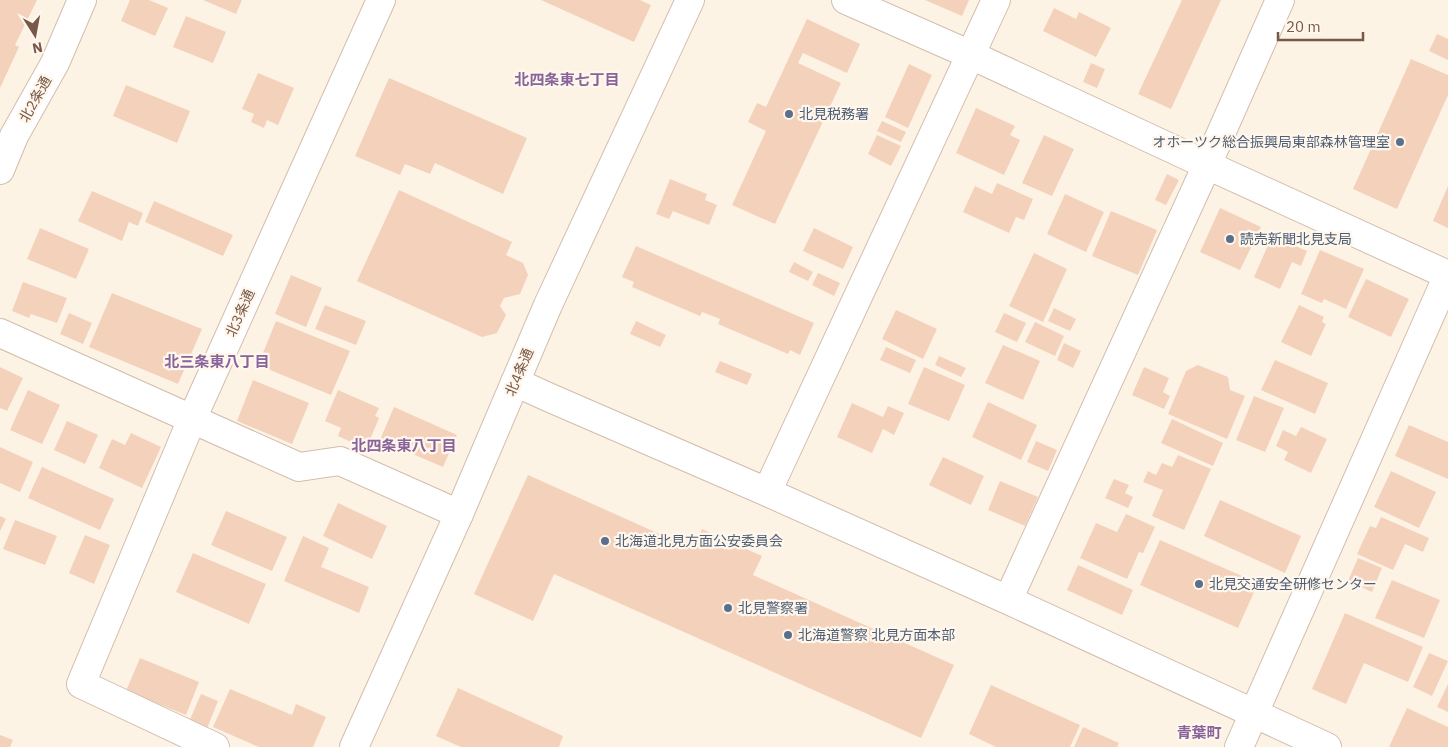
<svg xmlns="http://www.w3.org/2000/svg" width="1448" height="747" font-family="'IBM Plex Sans','Noto Sans JP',sans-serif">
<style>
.building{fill:#f4d1bb}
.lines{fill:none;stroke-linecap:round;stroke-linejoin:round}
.minor-casing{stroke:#d2bdad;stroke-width:30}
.tertiary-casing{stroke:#d2bdad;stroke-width:30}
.minor{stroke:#fff;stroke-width:28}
.tertiary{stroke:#fff;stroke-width:28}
.service-dot{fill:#5c6f8a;stroke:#fff7ec;stroke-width:2}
.labels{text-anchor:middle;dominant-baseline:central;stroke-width:4.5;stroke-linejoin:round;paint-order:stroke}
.street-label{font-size:14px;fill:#785949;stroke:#fff7ec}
.service-label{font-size:14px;fill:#4e5e75;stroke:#fff7ec;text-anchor:start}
.neighbourhood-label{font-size:15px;font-weight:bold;fill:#88649b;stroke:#fff7ec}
</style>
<rect width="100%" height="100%" fill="#fdf3e5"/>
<!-- building -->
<path class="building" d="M0 0H37L15 45 19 47 0 88Z
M130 0H149L168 8 155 36 121 21Z
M203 0H242L236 14Z
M541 0H640L651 5 634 42Z
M925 0H969L962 16Z
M1182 0H1221L1171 109 1138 94Z
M1054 8 1076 19 1079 12 1111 28 1096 57 1043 31Z
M186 16 226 32 213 63 173 47Z
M807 19 860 44 847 73 803 53 798 63 841 83 775 224 732 205 766 131 748 122 757 103 766 107Z
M1437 34 1448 39V60L1429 51Z
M1411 59 1448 75V95L1397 209 1353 189Z
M1091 63 1105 69 1097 88 1083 82Z
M909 64 932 75 908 128 885 117Z
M258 73 294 88 278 125 267 120 264 128 251 122 254 114 242 109Z
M389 78 527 138 503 194 435 163 430 174 405 164 400 175 355 156Z
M126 85 190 111 177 143 113 116Z
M976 108 1015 126 1010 135 1020 140 1004 175 956 153Z
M882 121 906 132 901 142 877 131Z
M877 135 901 146 891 166 868 154Z
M1044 135 1074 149 1052 196 1022 183Z
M1167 174 1179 180 1166 205 1155 200Z
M670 179 707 194 705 200 717 205 709 225 673 211 669 219 656 214Z
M997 183 1033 199 1024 220 1016 217 1009 233 963 212 975 186 992 194Z
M1448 186V228L1433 221Z
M399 190 512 242 506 255 523 263 528 275 520 294 504 298 500 306 506 315 497 333 482 337 357 281Z
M92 191 143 213 138 226 129 222 122 241 78 221Z
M1065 194 1104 212 1086 252 1047 234Z
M154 201 233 235 223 256 145 222Z
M1220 208 1261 227 1240 270 1200 252Z
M1111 211 1157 230 1138 275 1092 256Z
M40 228 89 249 76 279 27 259Z
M814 228 853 247 843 269 803 251Z
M1272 236 1307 251 1301 266 1292 262 1280 289 1254 277Z
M636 246 814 323 800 355 790 350 788 354 718 324 720 319 702 312 700 316 632 287 634 282 622 277Z
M1320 250 1364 269 1346 309 1324 299 1322 303 1301 294Z
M1034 253 1067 269 1043 322 1009 306Z
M794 262 813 272 808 281 789 272Z
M818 273 840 283 834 296 812 285Z
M291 275 322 288 306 327 275 314Z
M1366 279 1409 299 1391 337 1348 317Z
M23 282 67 298 57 323 31 314 29 318 12 311Z
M112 293 202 329 178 384 89 347Z
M325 305 366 321 356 345 315 329Z
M1299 305 1324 317 1322 322 1326 324 1311 356 1281 342Z
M1054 308 1076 319 1070 331 1048 321Z
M896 310 937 329 923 359 882 339Z
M69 313 92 323 83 344 60 334Z
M1004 313 1026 323 1017 342 995 332Z
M276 321 350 351 331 395 258 365Z
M636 321 666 335 660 347 630 334Z
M1035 322 1064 336 1055 356 1025 342Z
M1064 343 1081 351 1073 368 1057 360Z
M1003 345 1040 361 1023 400 985 383Z
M886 347 916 360 910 373 880 360Z
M939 356 966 368 961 377 935 365Z
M1275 360 1328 383 1315 414 1261 390Z
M720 361 752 374 747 385 715 372Z
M1198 365 1228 377 1230 390 1245 396 1227 439 1168 414 1186 371Z
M0 367 23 378 7 411 0 408Z
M924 367 965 385 949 421 908 404Z
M1144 367 1169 378 1163 392 1170 396 1164 409 1132 395Z
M253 380 309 403 292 444 237 421Z
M28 390 60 405 42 444 10 430Z
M338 390 379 408 375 416 379 418 366 449 338 436 341 428 325 421Z
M1254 396 1284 408 1265 452 1236 440Z
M988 402 1037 425 1021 460 972 437Z
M852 403 883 417 888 406 904 413 894 435 883 429 872 453 837 437Z
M394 407 457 435 443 467 380 440Z
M1172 419 1223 443 1213 466 1161 443Z
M67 421 98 435 85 464 54 450Z
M1409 425 1448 442V479L1395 456Z
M1301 427 1327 439 1311 473 1284 460 1288 452 1276 446 1283 430 1296 436Z
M131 433 161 447 142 488 99 468 112 439 125 445Z
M1036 441 1057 450 1048 471 1027 462Z
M0 447 33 462 20 492 0 483Z
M1178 455 1211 469 1184 530 1152 516 1163 490 1143 482 1148 471 1156 475 1162 463 1172 467Z
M943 457 984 476 971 505 929 485Z
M42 467 114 499 100 530 28 498Z
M1391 471 1436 492 1419 528 1374 507Z
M528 475 693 549 702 529 762 556 753 575 954 665 921 738 554 574 533 621 474 594Z
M1114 479 1129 485 1125 493 1133 497 1128 508 1105 498Z
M1000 481 1038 497 1025 526 988 510Z
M1220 500 1301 536 1285 573 1204 536Z
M338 503 387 526 372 559 323 536Z
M226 511 287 537 272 571 211 545Z
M1126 514 1155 527 1143 553 1139 552 1127 579 1080 558 1096 523 1117 532Z
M0 516 6 519 0 531Z
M1381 517 1429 538 1423 552 1405 544 1393 570 1357 554 1370 526 1376 528Z
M15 520 57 536 45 565 3 549Z
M85 535 110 545 94 584 69 573Z
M303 536 329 548 321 567 369 587 359 613 284 581Z
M1160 540 1258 583 1238 628 1140 585Z
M193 553 266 584 249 624 176 592Z
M1358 558 1382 568 1372 592 1348 581Z
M1078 565 1133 590 1122 615 1067 590Z
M1392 580 1440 600 1424 638 1375 618Z
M1345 613 1423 647 1408 682 1364 663 1346 704 1312 689Z
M1429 653 1448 661 1432 696 1413 687Z
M140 658 199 682 186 715 126 691Z
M1448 684V712L1437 707Z
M991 685 1080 725 1070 747H996L969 734Z
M458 688 563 736 559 747H461L436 736Z
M230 689 292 715 296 704 326 717 313 747H259L213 727Z
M201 694 218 701 206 731 188 724Z
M1407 708 1448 727V747H1389Z
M1083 727 1119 743 1117 747H1074Z
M0 735 13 740 10 747H0Z"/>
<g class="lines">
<!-- minor casing -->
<g class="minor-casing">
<path id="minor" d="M846 0 971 55 1207 165 1448 275
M0 170 14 136 55 63 82 0
M0 333 299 467 340 461 459 514
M515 382 548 397 767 492 1008 600 1327 747
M767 492 996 0
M1008 600 1207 165 1280 0
M215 747 81 684 192 419 381 0
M1239 747 1448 275"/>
</g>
<!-- tertiary casing -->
<g class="tertiary-casing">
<path id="tertiary" d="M354 747 459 514 548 305 690 0"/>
</g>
<!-- minor -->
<use href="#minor" class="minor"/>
<!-- tertiary -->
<use href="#tertiary" class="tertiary"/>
</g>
<!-- markers -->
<g class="service-dot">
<circle cx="789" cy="114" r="5"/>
<circle cx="1400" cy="142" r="5"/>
<circle cx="1230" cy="239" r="5"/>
<circle cx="605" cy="541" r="5"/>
<circle cx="1199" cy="584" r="5"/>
<circle cx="728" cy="608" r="5"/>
<circle cx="788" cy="635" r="5"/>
</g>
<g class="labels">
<!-- street labels -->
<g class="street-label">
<text transform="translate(35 99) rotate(-61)">北2条通</text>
<text transform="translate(240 313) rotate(-66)">北3条通</text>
<text transform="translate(519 372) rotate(-67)">北4条通</text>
</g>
<!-- service labels -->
<g class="service-label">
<text x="799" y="114">北見税務署</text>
<text x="1390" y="142" text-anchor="end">オホーツク総合振興局東部森林管理室</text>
<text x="1240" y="239">読売新聞北見支局</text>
<text x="615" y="541">北海道北見方面公安委員会</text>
<text x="1209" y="584">北見交通安全研修センター</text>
<text x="738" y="608">北見警察署</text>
<text x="798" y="635">北海道警察 北見方面本部</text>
</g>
<!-- neighbourhood labels -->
<g class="neighbourhood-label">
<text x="567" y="79">北四条東七丁目</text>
<text x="217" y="361">北三条東八丁目</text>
<text x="404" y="445">北四条東八丁目</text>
<text x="1199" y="732">青葉町</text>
</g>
</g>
<!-- north arrow -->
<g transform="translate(35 35) rotate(169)" stroke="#fff7ec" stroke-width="4" paint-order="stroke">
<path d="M0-4L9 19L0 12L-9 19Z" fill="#785949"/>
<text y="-8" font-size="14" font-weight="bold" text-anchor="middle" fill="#785949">N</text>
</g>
<!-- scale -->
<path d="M1278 32v8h85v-8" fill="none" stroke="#785949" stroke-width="2.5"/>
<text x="1286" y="32" font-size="15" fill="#785949" stroke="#fff7ec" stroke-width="4" paint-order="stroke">20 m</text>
</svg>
